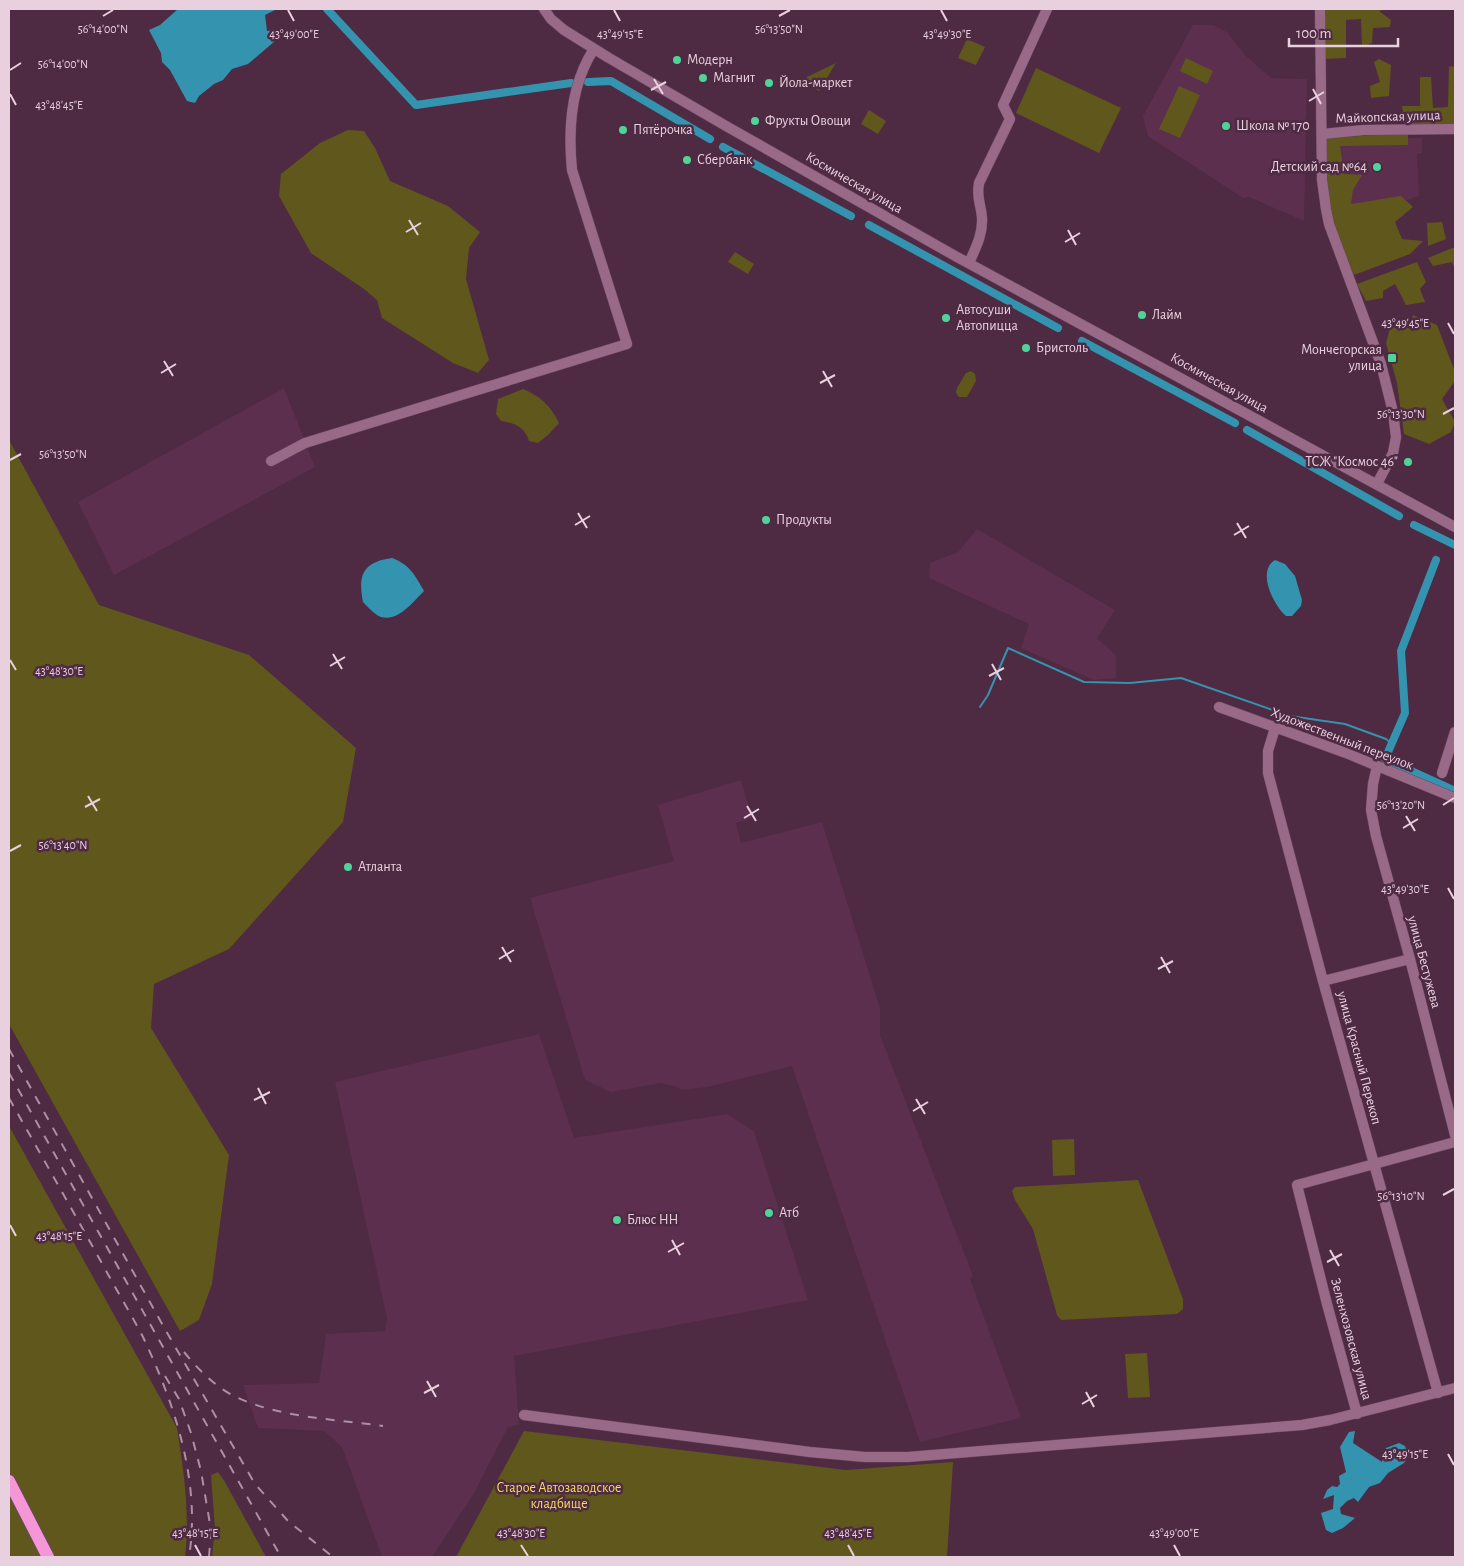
<svg xmlns="http://www.w3.org/2000/svg" width="1464" height="1566" font-family="'Alegreya Sans',sans-serif">
<style>
.built{fill:#5b2f4d}
.green{fill:#60571d}
.water{fill:#3493af}
.lines{fill:none;stroke-linecap:round;stroke-linejoin:round}
.stream{stroke:#3493af;stroke-width:2}
.canal{stroke:#3493af;stroke-width:8}
.minor-casing{stroke:#6b485f;stroke-width:11}
.major-casing{stroke:#6b485f;stroke-width:14}
.minor{stroke:#986a87;stroke-width:10}
.major{stroke:#f597d6;stroke-width:12}
.rail{stroke:#ad8fa2;stroke-width:2;stroke-dasharray:9 9;stroke-linecap:butt}
.ticks{fill:none;stroke:#e8d0df;stroke-width:2}
.poi-dot{fill:#50d398;stroke:#4f2a43;stroke-width:2}
.labels{text-anchor:middle;dominant-baseline:central;stroke-width:5;stroke-linejoin:round;paint-order:stroke}
.poi-label{font-size:14px;fill:#e8d0df;stroke:#4f2a43;text-anchor:start}
.street-label{font-size:14px;fill:#e8d0df;stroke:#4f2a43}
.park-label{font-size:14px;fill:#f1dd57;stroke:#4f2a43}
.ticks-label{font-size:12px;text-anchor:middle;fill:#e8d0df;stroke:#4f2a43;stroke-width:5;stroke-linejoin:round;paint-order:stroke}
</style>
<rect width="100%" height="100%" fill="#4f2a43"/>
<!-- built -->
<path class="built" d="M1193 25H1213L1227 32 1245 55 1271 78 1307 79 1304 221 1249 197 1243 198 1148 136 1143 116Z
M1422 138V153L1417 154 1419 196 1347 220 1336 139Z
M284 388 315 467 114 575 78 502Z
M977 529 1115 610 1097 638 1116 656V678L1094 680 1021 648 1029 624 929 578 930 563 958 552Z
M741 780 752 818 736 823 741 843 822 822 880 1008V1035L973 1276 970 1279 1021 1418 920 1442 792 1066 707 1087 681 1090 678 1087 661 1083 611 1092 585 1080 530 898 674 861 658 805Z
M539 1034 574 1138 727 1114 754 1131 808 1300 514 1356 519 1425 508 1427 473 1495 432 1557H382L342 1447 324 1431 258 1428 243 1385 319 1383 326 1334 385 1331 387 1318 335 1082Z"/>
<!-- green -->
<path class="green" d="M1324 9H1388L1379 11 1391 20 1390 27 1373 28 1372 43 1362 47 1361 19 1346 20V58L1323 59Z
M967 39 985 47 976 65 958 58Z
M1186 58 1213 71 1207 84 1180 71Z
M1379 59 1391 65 1389 96 1371 98 1370 86 1380 82 1374 62Z
M836 63 819 91 805 81 807 77Z
M1449 66 1455 67V125H1405L1402 106H1420V77H1431L1433 108 1448 107Z
M1036 68 1121 108 1099 153 1016 113Z
M1179 86 1200 95 1180 138 1159 129Z
M869 110 886 121 878 134 861 124Z
M348 130 364 131 375 148 390 181 448 206 480 232 469 248 466 279 489 360 478 373 453 363 382 318 377 300 364 289 311 253 279 196 281 174 320 143Z
M1408 133V145L1340 146 1344 174 1362 175 1353 190 1351 204 1401 196 1413 207 1395 222 1402 239 1423 241 1410 254 1354 275 1333 225 1325 180 1327 138Z
M1442 222 1446 239 1428 246 1427 223Z
M1455 247V269L1452 262 1433 266 1428 258Z
M735 252 754 264 748 274 728 262Z
M1417 262 1426 282 1420 289 1425 302 1406 305 1395 284 1383 291V298L1366 301 1357 284Z
M1413 315 1437 325 1455 372V381L1442 399 1455 422 1451 432 1429 444 1404 434 1397 383 1386 343 1390 328 1411 323Z
M971 371 975 374 976 381 967 397H959L956 393 957 388 966 373Z
M523 389C540 396 551 406 559 423L548 435 538 443 529 441C525 427 514 423 501 421L496 414 498 399Z
M9 440 99 605 249 655 356 748 343 822 229 949 154 984 151 1028 229 1155 212 1284 199 1320 180 1331 9 1024Z
M9 1126 177 1428C184 1473 190 1513 185 1557H9Z
M1074 1139 1075 1175 1053 1176 1052 1140Z
M1138 1180 1183 1299V1309L1177 1314 1061 1320 1057 1315 1033 1229 1015 1200 1012 1191 1015 1187Z
M1147 1353 1150 1397 1128 1398 1125 1354Z
M524 1431 846 1470 953 1462 947 1557H456Z
M218 1472 225 1482 266 1557H212L215 1529 211 1475Z"/>
<!-- water -->
<path class="water" d="M178 9H277L265 15 267 31 275 30V41L248 64 232 69 223 80 214 84 199 96 195 103 187 101 170 70 162 62 161 53 149 30 160 25Z
M392 558C409 564 415 575 424 591 413 602 398 622 381 617 375 615 368 607 363 602 358 576 362 562 392 558Z
M1275 560 1285 564 1295 576 1302 600 1301 606 1292 616H1286C1274 606 1256 571 1275 560Z
M1355 1431 1353 1443 1382 1462 1386 1448 1399 1443 1405 1446 1409 1457 1404 1463 1388 1473 1380 1483 1369 1487 1358 1502 1354 1498 1347 1501 1340 1508 1341 1514 1355 1518 1343 1528 1332 1533 1326 1530 1321 1513 1333 1509 1334 1495 1323 1499 1327 1490 1332 1486 1337 1487 1340 1484 1339 1476 1346 1472 1340 1447 1349 1432Z"/>
<g class="lines">
<!-- stream -->
<path class="stream" d="M980 707 988 695 1008 648 1084 682 1130 683 1181 678 1290 716 1345 724 1386 739 1391 743"/>
<!-- canal -->
<path class="canal" d="M327 9 416 105 571 83
M588 82 611 81 710 139
M723 147 851 216
M869 225 1058 328
M1082 341 1235 423
M1247 430 1399 516
M1414 525 1455 545
M1436 560 1401 651 1405 713 1385 759 1455 791"/>
<!-- minor casing -->
<g class="minor-casing">
<path id="minor" d="M544 9 551 19 564 30 609 58 726 126 957 257 1455 527
M1320 9 1322 180 1326 209 1329 224 1381 364 1393 412 1396 437 1393 453 1377 484
M1322 134 1364 130 1455 129
M969 263C975 249 983 235 982 218 981 203 976 199 979 183L1010 119 1003 105 1047 9
M271 461 305 443 627 344 572 170C568 130 571 84 594 49
M1219 707 1346 753 1455 798
M1275 728 1268 751V773L1323 981 1438 1393
M1377 766 1373 784 1371 810 1376 836 1410 959 1455 1135
M1442 773 1455 732
M1323 981 1410 959
M1357 1414 1327 1304 1297 1185 1455 1142
M524 1415 810 1452 865 1457H908L1302 1425 1330 1420 1455 1388"/>
</g>
<!-- major casing -->
<g class="major-casing">
<path id="major" d="M9 1481 48 1557"/>
</g>
<!-- minor -->
<use href="#minor" class="minor"/>
<!-- major -->
<use href="#major" class="major"/>
<!-- rail -->
<path class="rail" d="M9 1049 166 1331 255 1484 288 1521 333 1557
M9 1073 281 1557
M9 1098C41 1155 73 1211 104 1267 117 1291 131 1314 143 1337 175 1405 201 1482 189 1557
M184 1352C198 1369 215 1387 236 1397 281 1418 335 1419 383 1426
M165 1376 179 1399 191 1433 201 1471 211 1530 209 1557"/>
</g>
<!-- ticks -->
<path class="ticks" d="M288 10 294 21M614 10 620 21M941 10 947 21M103 16 113 10M779 16 790 10M10 70 21 63M654 79 663 94M1313 89 1321 104M651 90 666 82M10 94 16 105M1309 101 1324 92M409 220 418 235M1068 230 1076 245M406 232 421 223M1065 242 1080 233M1448 323 1454 334M164 361 173 376M823 371 832 387M161 373 176 364M820 383 835 375M1443 414 1454 408M10 460 21 454M578 513 587 528M1237 523 1246 538M575 525 590 516M1234 535 1249 526M333 654 342 669M10 660 16 670M992 664 1001 680M330 666 345 657M989 676 1004 668M88 796 97 811M1443 805 1454 798M747 806 756 821M85 807 100 799M1406 816 1415 831M744 818 759 809M1403 828 1418 819M10 851 21 845M1448 888 1454 899M502 947 511 962M1161 957 1170 973M499 959 514 950M1158 969 1173 961M258 1088 266 1104M916 1099 925 1114M254 1100 270 1092M913 1111 928 1102M1443 1195 1454 1189M10 1225 16 1236M672 1240 680 1255M1330 1250 1339 1266M668 1252 684 1243M1327 1262 1342 1254M427 1381 436 1397M1086 1392 1094 1407M424 1393 439 1385M1082 1404 1097 1395M1448 1454 1454 1465M195 1545 201 1556M521 1545 528 1556M848 1545 854 1556M1174 1545 1180 1556"/>
<!-- markers -->
<g class="poi-dot">
<circle cx="677" cy="60" r="5"/>
<circle cx="703" cy="78" r="5"/>
<circle cx="769" cy="83" r="5"/>
<circle cx="755" cy="121" r="5"/>
<circle cx="1226" cy="126" r="5"/>
<circle cx="623" cy="130" r="5"/>
<circle cx="687" cy="160" r="5"/>
<circle cx="1377" cy="167" r="5"/>
<circle cx="1142" cy="315" r="5"/>
<circle cx="946" cy="318" r="5"/>
<circle cx="1026" cy="348" r="5"/>
<rect x="1387" y="353" width="10" height="10" rx="2.5"/>
<circle cx="1408" cy="462" r="5"/>
<circle cx="766" cy="520" r="5"/>
<circle cx="348" cy="867" r="5"/>
<circle cx="769" cy="1213" r="5"/>
<circle cx="617" cy="1220" r="5"/>
</g>
<g class="labels">
<!-- poi labels -->
<g class="poi-label">
<text x="687" y="60">Модерн</text>
<text x="713" y="78">Магнит</text>
<text x="779" y="83">Йола-маркет</text>
<text x="765" y="121">Фрукты Овощи</text>
<text x="1236" y="126">Школа № 170</text>
<text x="633" y="130">Пятёрочка</text>
<text x="697" y="160">Сбербанк</text>
<text x="1367" y="167" text-anchor="end">Детский сад №64</text>
<text x="956" y="310">Автосуши<tspan x="956" dy="16">Автопицца</tspan></text>
<text x="1152" y="315">Лайм</text>
<text x="1036" y="348">Бристоль</text>
<text x="1382" y="350" text-anchor="end">Мончегорская<tspan x="1382" dy="16">улица</tspan></text>
<text x="1398" y="462" text-anchor="end">ТСЖ "Космос 46"</text>
<text x="776" y="520">Продукты</text>
<text x="358" y="867">Атланта</text>
<text x="779" y="1213">Атб</text>
<text x="627" y="1220">Блюс НН</text>
</g>
<!-- street labels -->
<g class="street-label">
<text transform="translate(1388 117) rotate(-2)">Майкопская улица</text>
<text transform="translate(854 183) rotate(30)">Космическая улица</text>
<text transform="translate(1219 383) rotate(29)">Космическая улица</text>
<text transform="translate(1342 739) rotate(21)">Художественный переулок</text>
<text transform="translate(1424 962) rotate(75)">улица Бестужева</text>
<text transform="translate(1359 1058) rotate(75)">улица Красный Перекоп</text>
<text transform="translate(1351 1339) rotate(75)">Зеленхозовская улица</text>
</g>
<!-- park labels -->
<g class="park-label">
<text x="559" y="1488">Старое Автозаводское<tspan x="559" dy="16">кладбище</tspan></text>
</g>
</g>
<g class="ticks-label">
<text x="779" y="33">56°13'50"N</text>
<text x="103" y="33">56°14'00"N</text>
<text x="294" y="38">43°49'00"E</text>
<text x="947" y="38">43°49'30"E</text>
<text x="620" y="38">43°49'15"E</text>
<text x="63" y="68">56°14'00"N</text>
<text x="59" y="109">43°48'45"E</text>
<text x="1405" y="327">43°49'45"E</text>
<text x="1401" y="418">56°13'30"N</text>
<text x="63" y="458">56°13'50"N</text>
<text x="59" y="675">43°48'30"E</text>
<text x="1401" y="809">56°13'20"N</text>
<text x="63" y="849">56°13'40"N</text>
<text x="1405" y="893">43°49'30"E</text>
<text x="1401" y="1200">56°13'10"N</text>
<text x="59" y="1240">43°48'15"E</text>
<text x="1405" y="1458">43°49'15"E</text>
<text x="195" y="1537">43°48'15"E</text>
<text x="521" y="1537">43°48'30"E</text>
<text x="848" y="1537">43°48'45"E</text>
<text x="1174" y="1537">43°49'00"E</text>
</g>
<!-- border -->
<rect width="1464" height="1566" fill="none" stroke="#e8d0df" stroke-width="20"/>
<!-- scale -->
<path d="M1289 38v8h109v-8" fill="none" stroke="#e8d0df" stroke-width="2.5"/>
<text x="1296" y="38" font-size="15" fill="#e8d0df" stroke="#4f2a43" stroke-width="4" paint-order="stroke">100 m</text>
</svg>
